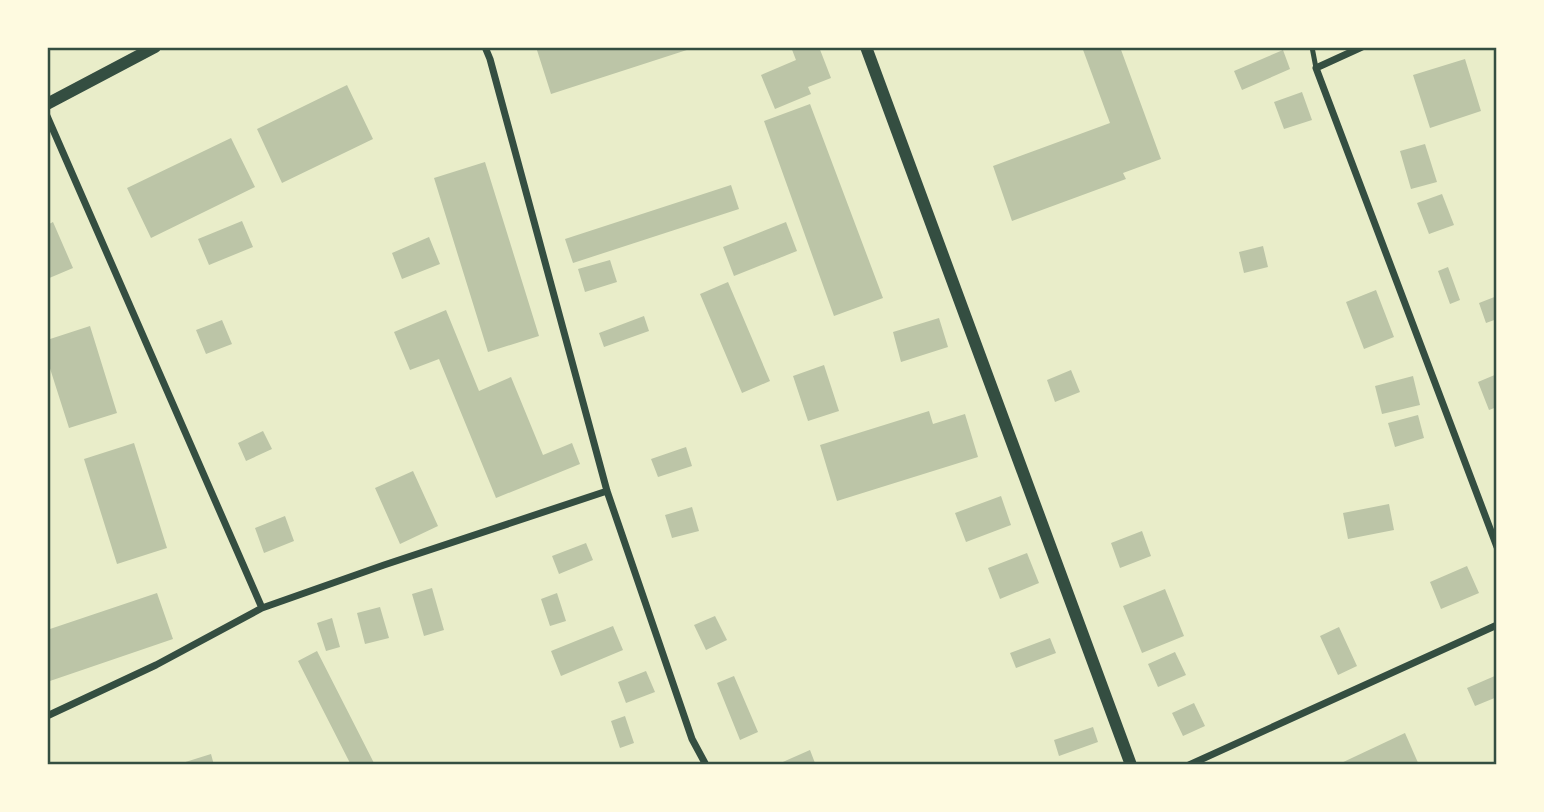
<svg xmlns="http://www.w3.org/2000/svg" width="1544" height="812" font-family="'PT Sans',sans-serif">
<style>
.building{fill:#bcc5a7}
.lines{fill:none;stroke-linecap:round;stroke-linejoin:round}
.service{stroke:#344e41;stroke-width:5}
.minor{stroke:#344e41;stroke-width:7}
.tertiary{stroke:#344e41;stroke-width:12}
.neatline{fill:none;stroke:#344e41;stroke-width:2.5}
</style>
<rect width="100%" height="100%" fill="#e9edc9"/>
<!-- building -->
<path class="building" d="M536 47H693V48L551 94Z
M791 47H819L831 78 808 87 811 94 775 109 761 75 796 60Z
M1082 47H1120L1161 159 1123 173 1126 179 1012 221 993 166 1110 123Z
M1283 50 1290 69 1242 90 1234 71Z
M1465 59 1481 111 1430 128 1413 75Z
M347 85 373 139 282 183 257 129Z
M1302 92 1312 120 1284 129 1274 102Z
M810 104 883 298 834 316 764 121Z
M231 138 255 187 151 238 127 188Z
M1425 144 1437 182 1411 189 1400 151Z
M485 162 539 336 488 352 434 178Z
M731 185 739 209 573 263 565 239Z
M1442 194 1454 225 1429 234 1417 203Z
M242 221 253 247 209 265 198 239Z
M53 222 73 268 47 279V225Z
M786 222 797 251 734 276 723 247Z
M429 237 440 264 402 279 392 253Z
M1263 246 1268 267 1244 273 1239 252Z
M610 260 617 282 585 292 578 269Z
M1448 267 1460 300 1450 304 1438 271Z
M728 282 770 381 742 393 700 294Z
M1376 290 1394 337 1364 349 1346 302Z
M1497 296V319L1486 323 1479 303Z
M446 310 479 391 511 377 543 455 572 443 580 464 496 498 439 359 410 370 394 332Z
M644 316 649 331 604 347 599 333Z
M939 318 948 347 901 362 893 332Z
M222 320 232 344 206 354 196 330Z
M90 326 117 413 69 428 47 359V340Z
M824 365 839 411 808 421 793 376Z
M1071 370 1080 392 1055 402 1047 380Z
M1497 374V407L1489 410 1478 382Z
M1413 376 1420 405 1382 414 1375 386Z
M929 411 933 424 965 414 978 457 837 501 820 445Z
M1418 415 1424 438 1395 447 1388 423Z
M263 431 272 449 246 461 238 443Z
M134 443 167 548 117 564 84 459Z
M686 447 692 466 658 477 651 459Z
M413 471 438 526 400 544 375 488Z
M1001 496 1011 525 966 542 955 513Z
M1389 504 1394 530 1348 539 1343 513Z
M692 507 699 531 672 538 665 515Z
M285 516 294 541 264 553 255 528Z
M1142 531 1151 556 1120 568 1111 543Z
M586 543 593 560 559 574 552 556Z
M1027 553 1039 583 1000 599 988 568Z
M1467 566 1479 593 1441 609 1430 582Z
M432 588 444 630 424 636 412 594Z
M1165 589 1184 636 1142 653 1123 606Z
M157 593 173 639 47 682V630Z
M557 593 566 621 550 626 541 599Z
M380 607 389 638 365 644 357 613Z
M715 616 727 640 706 650 694 625Z
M332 618 340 647 326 651 317 623Z
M613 626 623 650 561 676 551 651Z
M1339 627 1357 666 1338 675 1320 636Z
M1050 638 1056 653 1016 668 1010 653Z
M317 651 375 765H351L298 661Z
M1175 652 1186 675 1158 687 1148 664Z
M646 671 655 692 626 703 618 682Z
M1497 675V697L1475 706 1467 688Z
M734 676 758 732 740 740 717 683Z
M1194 703 1205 726 1183 736 1172 713Z
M625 716 634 743 620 748 611 721Z
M1093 727 1098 742 1059 756 1054 740Z
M1405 733 1419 765H1337Z
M810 750 815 763 776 765Z
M211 754 214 765H179V764Z"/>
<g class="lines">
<!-- service -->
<path class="service" d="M1312 47 1316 68"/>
<!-- minor -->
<path class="minor" d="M485 47 490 59 607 491 692 739 706 765
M1362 47 1316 68 1497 547
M47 116 262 608
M47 716 156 665 262 608 384 565 607 491
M1189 765 1497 625"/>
<!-- tertiary -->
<path class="tertiary" d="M866 47 1131 765
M47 104 155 47"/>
</g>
<!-- border -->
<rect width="1544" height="812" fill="none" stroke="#fefae0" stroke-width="98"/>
<rect x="49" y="49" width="1446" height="714" class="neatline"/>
</svg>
